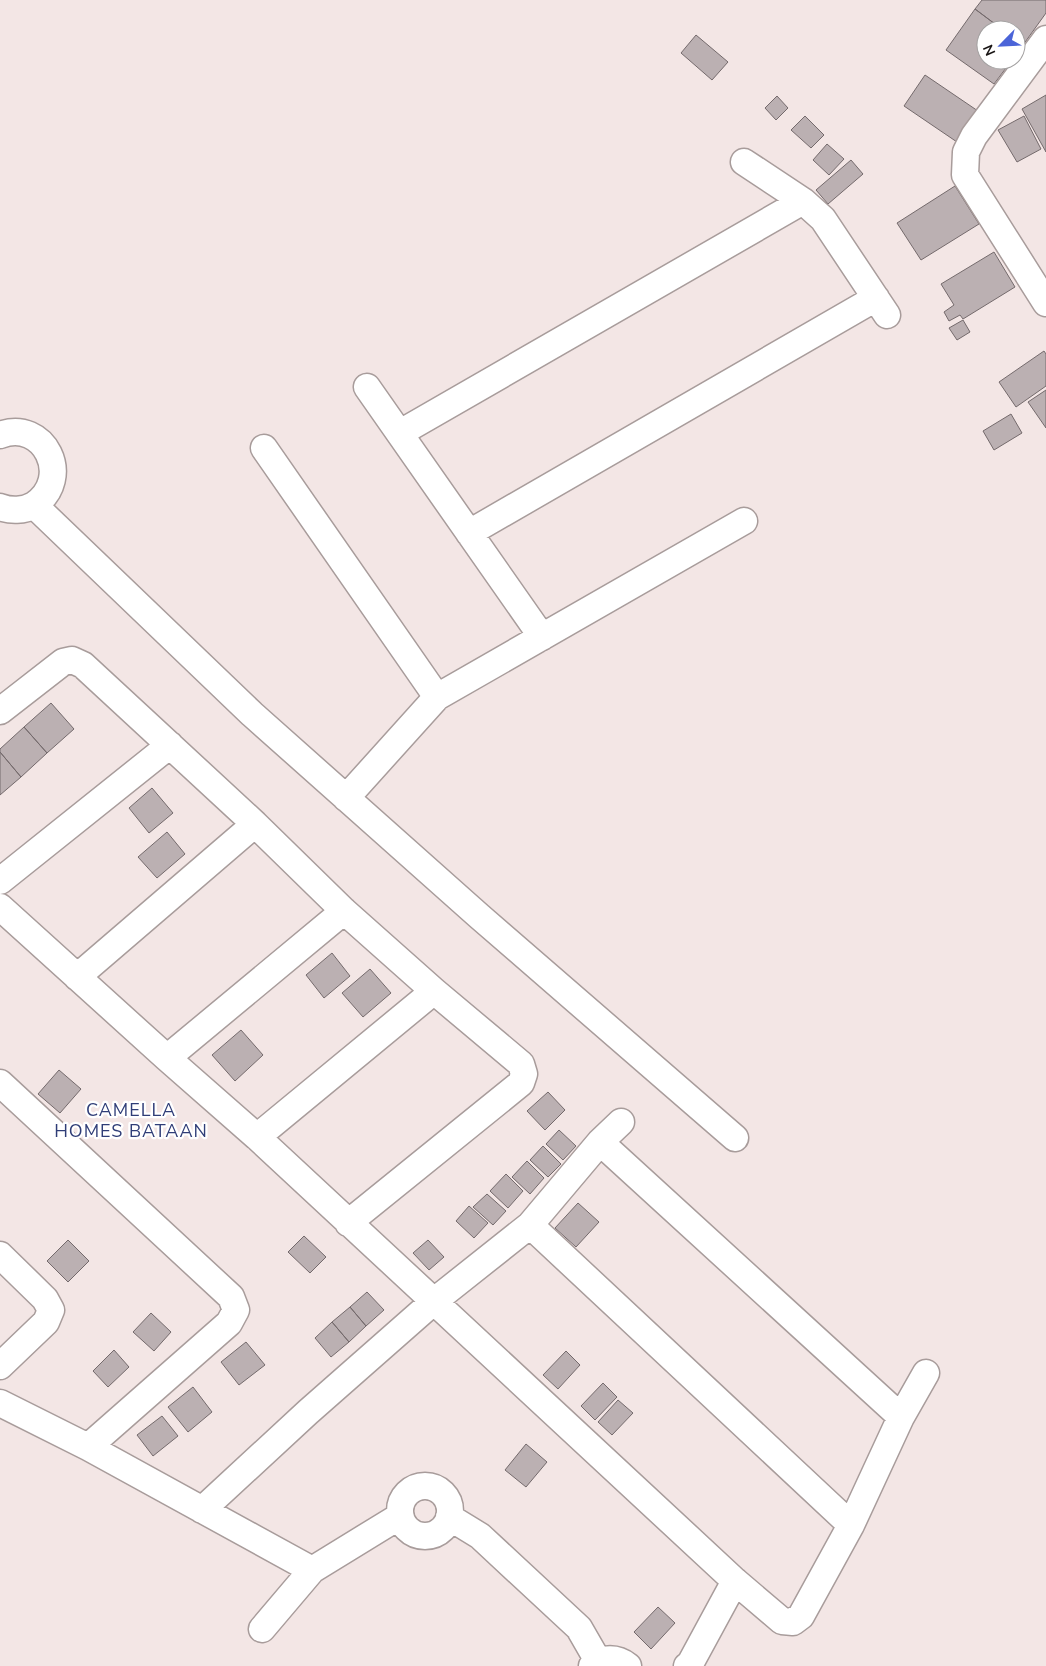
<svg xmlns="http://www.w3.org/2000/svg" width="1046" height="1666" font-family="'Nunito Sans',sans-serif">
<style>
.building{fill:#bbb0b2;stroke:#746a6c}
.lines{fill:none;stroke-linecap:round;stroke-linejoin:round}
.minor-casing{stroke:#a89c9b;stroke-width:29}
.minor{stroke:#fff;stroke-width:26}
.labels{text-anchor:middle;dominant-baseline:central;stroke-width:4.5;stroke-linejoin:round;paint-order:stroke}
.neighbourhood-label{font-size:18px;letter-spacing:1px;fill:#2f3d77;stroke:#fff}
</style>
<rect width="100%" height="100%" fill="#f3e6e5"/>
<!-- building -->
<path class="building" d="M982 0H1046V13L1023 45 1016 39V30H1003L975 9Z
M975 9 1003 30H986V60H1012L994 84 946 50Z
M696 35 728 62 712 80 681 53Z
M1016 39 1023 45 1016 54Z
M925 75 978 111 957 142 904 106Z
M1046 95V152L1022 109Z
M777 96 788 108 776 120 765 108Z
M805 116 824 135 811 148 791 130Z
M1024 116 1041 149 1017 162 998 130Z
M827 144 844 159 829 175 813 160Z
M851 160 863 174 828 204 816 190Z
M955 186 979 224 921 260 897 223Z
M994 252 1015 287 963 319 960 315 949 321 944 312 954 305 941 284Z
M963 320 970 332 957 340 949 328Z
M1044 351 1046 354V386L1016 407 999 382Z
M1046 390V428L1028 402Z
M1011 414 1022 433 994 450 983 431Z
M51 703 74 729 47 753 24 727Z
M24 727 47 753 21 777 0 752V749Z
M0 752 21 777 0 795Z
M152 788 173 813 149 833 129 808Z
M167 832 185 854 157 878 138 857Z
M332 953 350 976 324 998 306 975Z
M370 969 391 993 363 1017 342 993Z
M241 1030 263 1055 235 1081 212 1055Z
M59 1070 81 1089 60 1113 38 1094Z
M548 1092 565 1110 545 1130 527 1111Z
M559 1130 576 1146 563 1160 546 1144Z
M543 1146 561 1164 548 1177 530 1160Z
M527 1161 544 1178 530 1194 512 1177Z
M506 1174 523 1191 508 1208 490 1191Z
M487 1194 506 1211 493 1225 473 1207Z
M578 1203 599 1222 576 1247 555 1228Z
M469 1206 488 1223 474 1238 456 1221Z
M304 1236 326 1257 310 1273 288 1252Z
M68 1240 89 1261 68 1282 47 1261Z
M428 1240 444 1257 429 1270 413 1253Z
M367 1292 384 1310 366 1326 350 1307Z
M350 1307 366 1326 349 1342 332 1322Z
M151 1313 171 1332 154 1351 133 1332Z
M332 1322 349 1342 331 1357 315 1338Z
M246 1342 265 1365 239 1385 221 1362Z
M114 1350 129 1367 108 1387 93 1371Z
M566 1351 580 1365 558 1389 543 1375Z
M603 1383 617 1397 595 1420 581 1406Z
M193 1387 212 1412 188 1432 168 1407Z
M618 1400 633 1413 612 1435 598 1422Z
M162 1416 178 1436 153 1456 137 1435Z
M526 1444 547 1462 526 1487 505 1470Z
M658 1607 675 1623 651 1649 634 1632Z"/>
<g class="lines">
<!-- minor casing -->
<g class="minor-casing">
<path id="minor" d="M1046 39 974 136 966 152 965 175 1046 303
M744 162 803 201 823 219 887 315
M367 387 542 637
M400 433 803 201
M0 435C44 418 74 478 34 505 24 511 10 511 0 507
M264 448 437 697
M34 505 252 714 479 916 735 1138
M469 533 876 298
M0 711 63 662 72 660 83 665 255 824 344 911 434 991 521 1064 524 1074 521 1083 348 1223
M346 798 437 697 744 521
M0 881 170 745
M0 907 167 1058 257 1137 735 1581 782 1621 793 1622 801 1616 851 1525 901 1417 926 1373
M77 977 255 824
M167 1058 344 911
M0 1083 231 1297 236 1310 229 1323 88 1447 0 1403
M257 1137 434 991
M600 1142 901 1417
M530 1225 851 1525
M0 1255 45 1299 51 1310 46 1322 0 1366
M88 1447 312 1570
M400 1511a25 25 0 1 1 50 0a25 25 0 1 1-50 0Z
M202 1510 308 1412 433 1302 530 1225 600 1142 621 1122
M449 1517 480 1536 579 1628 598 1661
M262 1629 312 1570 400 1516
M592 1666C603 1657 617 1657 628 1666
M687 1666 690 1664 735 1581"/>
</g>
<!-- minor -->
<use href="#minor" class="minor"/>
</g>
<g class="labels">
<!-- neighbourhood labels -->
<g class="neighbourhood-label">
<text x="131" y="1110">CAMELLA<tspan x="131" dy="21">HOMES BATAAN</tspan></text>
</g>
</g>
<!-- north arrow -->
<g transform="translate(1001 45) rotate(246)"><circle r="24" fill="#ffffff" stroke="#a3a1a1"/>
<path d="M0-4L9 19L0 12L-9 19Z" fill="#4b64d8"/>
<text y="-8" font-size="14" font-weight="bold" text-anchor="middle" fill="#191514">N</text>
</g>
</svg>
